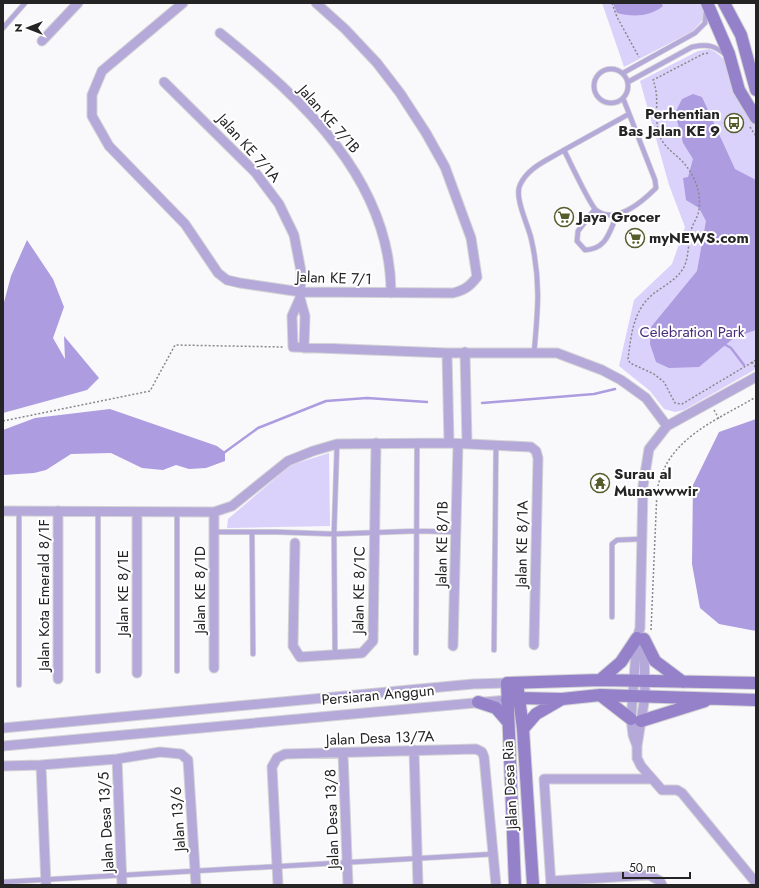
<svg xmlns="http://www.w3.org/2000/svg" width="759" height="888" font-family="Jost,sans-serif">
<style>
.green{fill:#dbd2fb}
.water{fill:#ad9cdf}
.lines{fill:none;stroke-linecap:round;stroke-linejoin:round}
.stream{stroke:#ad9cdf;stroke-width:2.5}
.lane-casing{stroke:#d3d3d5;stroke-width:6}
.street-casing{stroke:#d3d3d5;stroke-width:11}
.secondary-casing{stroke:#d3d3d5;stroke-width:14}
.path{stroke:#89898b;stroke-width:1.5;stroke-dasharray:2 2;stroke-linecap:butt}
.lane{stroke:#b5a9da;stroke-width:4.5}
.street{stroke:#b5a9da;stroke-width:9}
.secondary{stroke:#9481c9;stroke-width:12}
.labels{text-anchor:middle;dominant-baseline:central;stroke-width:4;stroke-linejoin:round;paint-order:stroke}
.poi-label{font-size:15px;font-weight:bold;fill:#242425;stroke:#fff;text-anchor:start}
.street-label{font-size:15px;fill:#242425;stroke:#fff}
.park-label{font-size:15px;fill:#482d7b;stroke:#fff}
</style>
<rect width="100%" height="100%" fill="#f9f9fc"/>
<!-- green -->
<path class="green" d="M602 3H702L705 17 693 31 624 67Z
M709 49C732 57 734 86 743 106 745 113 752 120 756 127V369L684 410 675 412 664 409 650 391 619 366 634 300 672 264 685 227 669 185 640 81 698 51Z
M329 453 330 526 227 528 228 519 291 465Z"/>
<!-- water -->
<path class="water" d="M613 3H661L663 6C650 17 632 17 617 13Z
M693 94 702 97 735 169 756 180V330L735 337 699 367 669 368 656 362 650 344 651 327 697 271 706 221 699 208 686 200 683 178 688 177 693 159 683 143 675 113 682 99Z
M27 240 53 279 64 307 53 338 65 359 64 336 99 378 87 390 3 413V306L11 276Z
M110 409 217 446 225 452V461L206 468 189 469 176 465 163 470 142 468 111 453 71 454 46 470 34 473 3 475V430L35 418Z
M756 419V631L719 624 700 608 692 564 693 485 719 432Z"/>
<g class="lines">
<!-- stream -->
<path class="stream" d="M724 344 731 348 744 365
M482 403 594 394 615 389
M225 452 258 428 326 401 367 398 427 402"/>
<!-- lane casing -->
<g class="lane-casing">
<path id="lane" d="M3 28 25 3
M594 86a17 17 0 1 1 34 0a17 17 0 1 1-34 0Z
M623 73 695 33 705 23 706 12
M628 82 692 47C708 44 714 45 726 55
M623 98 655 180 656 188C642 202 615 225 596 210 590 205 569 160 564 150L629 114
M595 209 578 231 577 241 585 250C607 249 609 232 617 215
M534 353C538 310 541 281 531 238 528 225 514 197 520 185 528 167 548 160 564 150
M98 512V671
M213 532H277L334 534 417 531 456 532
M252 532 253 654
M612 617V544L617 540 642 539
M494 650 496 446
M416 653 417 443
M335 654 334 534 337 444
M177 671V512
M19 685V511
M3 882 494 854"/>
</g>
<!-- street casing -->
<g class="street-casing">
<path id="street" d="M183 3 102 71 92 95V116L109 146 185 224 218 273 227 280 240 283 301 292 453 293C465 290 470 286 477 277L471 238 445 167 426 133 400 93 377 63 345 29 316 3
M220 33C302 99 391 180 391 293
M42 41 78 3
M164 82 255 172 279 204 294 235 301 271 300 298 305 316 304 348
M300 298 292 316 293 347 447 353H557L602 370 621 380 646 398 667 426
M465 352 467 444
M447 353 449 443
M3 511 214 512 232 506 288 461 313 451 337 444 449 443 531 447 536 451 538 458 534 645
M214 512V668
M295 543 293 646 300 657 362 653 373 641 376 443
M644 641 645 696 637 746V758L641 766 662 790H677L682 793 756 883
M453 646 458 444
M137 673V512
M58 679V511
M3 728 473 684 507 683
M3 746 507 700
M637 746 633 735 631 719 637 638 640 628 643 486 649 449 667 426 756 377
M414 750 418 885
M343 753 348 885
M117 759 122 885
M41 765 46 885
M3 766 41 765 117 759 160 752 181 754 188 760 196 885
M551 881 649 875 660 881 662 885
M278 885 272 767 277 758 285 754 476 749 482 752 484 757 496 885
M551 885 544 779H651"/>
</g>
<!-- secondary casing -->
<g class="secondary-casing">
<path id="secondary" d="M707 3 729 54 739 90 756 118
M724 3 741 35 756 90
M644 639 655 661 683 682
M600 680 621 662 637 638
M518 690 523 729 533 885
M600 695 631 719
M507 700 519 698 562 699 600 695 756 700
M478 702 496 708 508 722
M641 721 705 701
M523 729 536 714 562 699
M515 885 507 683 600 680 756 683"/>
</g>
<!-- path -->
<path class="path" d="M612 3 617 17 639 57
M708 53 703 54 653 80C661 99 652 119 661 139 666 148 675 154 682 161 695 175 703 195 698 214 696 220 692 225 691 231 688 242 689 257 684 267 677 280 663 286 652 295 633 311 631 336 628 359L630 363 654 374 664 382 675 403 682 404 756 360
M750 127 756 136
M752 362 756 368
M714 410 719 419
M3 421 150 391 175 345 283 347
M651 630 657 491C666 439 715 421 756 397"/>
<!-- lane -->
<use href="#lane" class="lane"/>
<!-- street -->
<use href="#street" class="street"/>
<!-- secondary -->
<use href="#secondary" class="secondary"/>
</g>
<!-- icons -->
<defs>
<g id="bus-ring" transform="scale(1)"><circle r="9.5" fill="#fff" stroke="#565c2b" stroke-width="1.5"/><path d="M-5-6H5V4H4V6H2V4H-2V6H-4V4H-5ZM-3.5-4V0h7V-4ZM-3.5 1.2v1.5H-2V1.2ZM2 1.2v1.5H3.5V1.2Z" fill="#565c2b"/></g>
<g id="supermarket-ring" transform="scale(1)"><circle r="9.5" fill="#fff" stroke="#565c2b" stroke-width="1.5"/><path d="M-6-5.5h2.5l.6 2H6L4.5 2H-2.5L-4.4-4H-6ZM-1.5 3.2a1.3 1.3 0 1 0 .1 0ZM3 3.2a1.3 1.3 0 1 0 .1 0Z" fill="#565c2b"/></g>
<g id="temple-ring" transform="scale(1)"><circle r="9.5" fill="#fff" stroke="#565c2b" stroke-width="1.5"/><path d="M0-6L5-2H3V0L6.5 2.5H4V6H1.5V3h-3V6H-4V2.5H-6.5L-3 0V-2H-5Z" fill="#565c2b"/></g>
</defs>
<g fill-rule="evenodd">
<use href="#bus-ring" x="734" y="123"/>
<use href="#supermarket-ring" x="564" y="217"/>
<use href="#supermarket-ring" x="635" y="238"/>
<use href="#temple-ring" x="600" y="483"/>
</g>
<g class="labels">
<!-- poi labels -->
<g class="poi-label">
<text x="720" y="114" text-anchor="end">Perhentian<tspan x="720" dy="17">Bas Jalan KE 9</tspan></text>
<text x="578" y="217">Jaya Grocer</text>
<text x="649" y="238">myNEWS.com</text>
<text x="614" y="474">Surau al<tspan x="614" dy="17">Munawwwir</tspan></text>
</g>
<!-- street labels -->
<g class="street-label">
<text transform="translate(329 119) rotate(49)">Jalan KE 7/1B</text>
<text transform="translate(249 148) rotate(48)">Jalan KE 7/1A</text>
<text transform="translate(334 278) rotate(2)">Jalan KE 7/1</text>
<text transform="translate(442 544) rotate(-89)">Jalan KE 8/1B</text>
<text transform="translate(522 544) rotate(-89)">Jalan KE 8/1A</text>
<text transform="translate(200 590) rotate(-90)">Jalan KE 8/1D</text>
<text transform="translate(359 590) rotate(-89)">Jalan KE 8/1C</text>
<text transform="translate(123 593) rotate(-90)">Jalan KE 8/1E</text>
<text transform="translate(44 595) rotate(-90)">Jalan Kota Emerald 8/1F</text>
<text transform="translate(378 695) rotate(-5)">Persiaran Anggun</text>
<text transform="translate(380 738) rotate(-2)">Jalan Desa 13/7A</text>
<text transform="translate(510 785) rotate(-93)">Jalan Desa Ria</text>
<text transform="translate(178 819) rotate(-94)">Jalan 13/6</text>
<text transform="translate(332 819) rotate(-92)">Jalan Desa 13/8</text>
<text transform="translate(106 822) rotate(-93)">Jalan Desa 13/5</text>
</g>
<!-- park labels -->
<g class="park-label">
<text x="692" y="332">Celebration Park</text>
</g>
</g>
<!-- border -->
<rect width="759" height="888" fill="none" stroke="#242425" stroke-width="8"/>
<!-- north arrow -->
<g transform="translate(28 28) rotate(270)" stroke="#ffffff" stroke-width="3" paint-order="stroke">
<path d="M0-3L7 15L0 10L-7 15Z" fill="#242425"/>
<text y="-6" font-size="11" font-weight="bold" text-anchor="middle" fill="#242425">N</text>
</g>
<!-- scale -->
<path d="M623 872v6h67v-6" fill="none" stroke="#242425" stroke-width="2"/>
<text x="629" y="872" font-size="12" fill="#242425" stroke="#ffffff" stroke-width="3" paint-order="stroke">50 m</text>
</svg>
